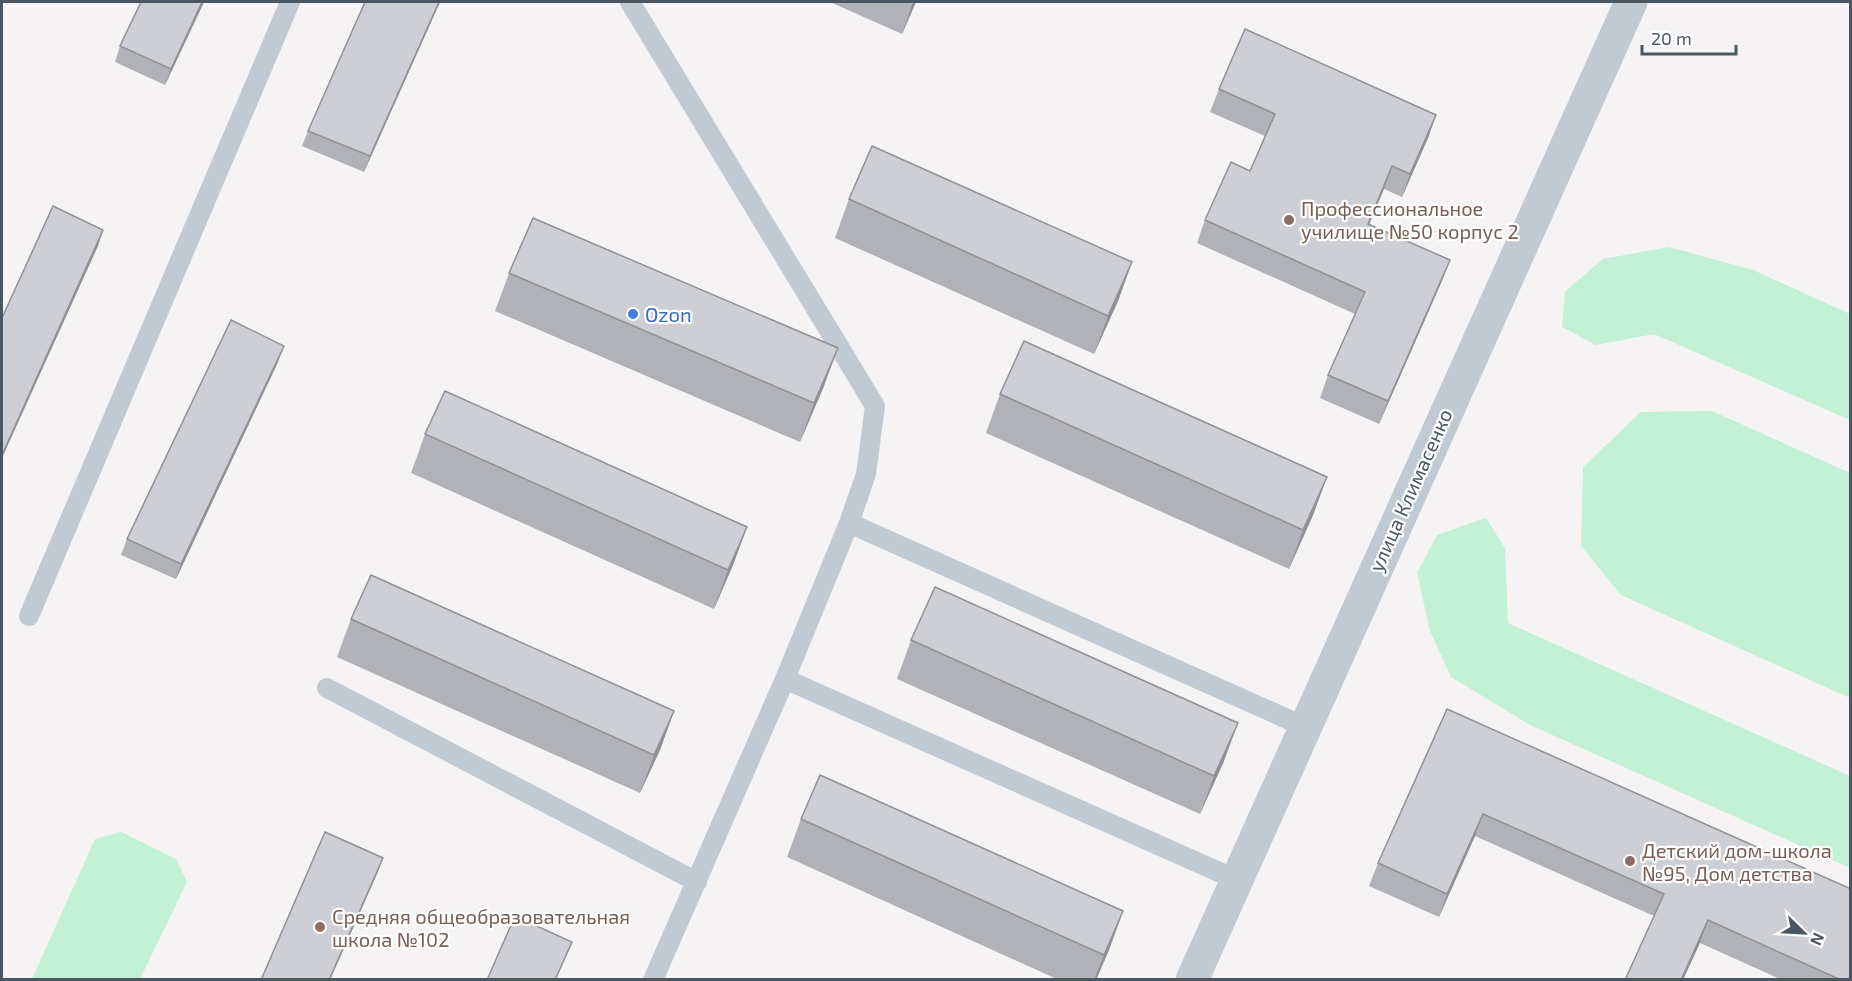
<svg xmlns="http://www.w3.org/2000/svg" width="1852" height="981" font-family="'Exo 2',sans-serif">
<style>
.green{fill:#c3f1d5}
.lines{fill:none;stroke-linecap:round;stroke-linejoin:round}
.service{stroke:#c1cad2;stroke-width:20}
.tertiary{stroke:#c1cad2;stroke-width:33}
.wall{fill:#b0b2b7}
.shaded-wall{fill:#909195}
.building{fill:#cdcfd5;stroke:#909195;stroke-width:1.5}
.education-dot{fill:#8d6e63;stroke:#fff;stroke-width:2}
.shop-dot{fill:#3f7fe0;stroke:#fff;stroke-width:2}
.labels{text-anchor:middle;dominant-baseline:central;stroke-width:4.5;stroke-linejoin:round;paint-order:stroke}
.education-label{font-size:20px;fill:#785e54;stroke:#fff;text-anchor:start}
.shop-label{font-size:20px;fill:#366cbe;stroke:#fff;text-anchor:start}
.street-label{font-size:20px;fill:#4a5661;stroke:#fff}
</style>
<rect width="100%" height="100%" fill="#f5f3f3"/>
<!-- green -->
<path class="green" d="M1669 247 1753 270 1850 314V420L1654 334 1596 345 1562 327 1565 291 1603 259Z
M1712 411 1850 473V698L1621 595 1581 546 1583 467 1641 412Z
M1486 518 1505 548 1508 623 1850 776V868L1530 725 1451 677 1430 631 1417 573 1437 535Z
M121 832 176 859 187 882 140 979H32L95 839Z"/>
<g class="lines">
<!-- service -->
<path class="service" d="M630 2 875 406 866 474 849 523
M29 616 290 2
M785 679 1237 880
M327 688 697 882
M653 980 785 679 849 523 1303 726"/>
<!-- tertiary -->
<path class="tertiary" d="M1192 980 1631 2"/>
</g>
<!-- wall -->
<path class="wall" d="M141 2H204L165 85 115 62 120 46Z
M440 2 364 172 302 146 308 131Z
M830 2H916L902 34Z
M1219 89 1436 115 1428 138 1402 197 1384 189 1369 224 1450 260 1441 283 1379 424 1320 398 1328 375 1355 314 1197 243 1205 220 1250 171 1265 136 1210 112Z
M849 199 1132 262 1118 301 1094 354 835 238Z
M509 273 824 386 800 442 495 311Z
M278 362 176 579 121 555 127 539Z
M1000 394 1327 477 1313 515 1289 569 986 433Z
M425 434 747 527 733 565 714 609 411 473Z
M351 619 674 711 660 750 640 793 337 657Z
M911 640 1224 761 1200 814 897 679Z
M1447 709 1851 980H1782L1700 943 1654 916 1475 836 1439 917 1369 886 1378 863Z
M801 819 1123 911 1109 950 1096 980H1059L787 857Z"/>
<!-- shaded-wall -->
<path class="shaded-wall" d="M202 2H204L165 85 171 69Z
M439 2H440L364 172 370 156Z
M913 2H916L902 34Z
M1436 115 1428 138 1402 197 1410 174Z
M1392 166 1384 189 1360 246 1368 224Z
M103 230 98 246 2 458V455Z
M1450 260 1441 283 1379 424 1388 401Z
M1132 262 1118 301 1094 354 1108 316Z
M284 346 278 362 176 579 181 564Z
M838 348 824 386 800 442 814 403Z
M1327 477 1313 515 1289 569 1303 530Z
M747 527 733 565 714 609 728 570Z
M674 711 660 750 640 793 654 755Z
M1238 723 1224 761 1200 814 1214 776Z
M1483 814 1475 836 1439 917 1447 894Z
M383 858 377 874 330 980H329Z
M1123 911 1109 950 1096 980H1094L1104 955Z
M1708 920 1700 943 1683 980H1681Z"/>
<!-- building -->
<path class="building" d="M141 2H202L171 69 120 46Z
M365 2H439L370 156 308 131Z
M1245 29 1436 115 1410 174 1392 166 1368 224 1450 260 1388 401 1328 375 1365 292 1205 220 1231 162 1250 171 1275 114 1219 89Z
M872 146 1132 262 1108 316 849 199Z
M53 206 103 230 2 455V318Z
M533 218 838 348 814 403 509 273Z
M231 320 284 346 181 564 127 539Z
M1024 341 1327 477 1303 530 1000 394Z
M445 391 747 527 728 570 425 434Z
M371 575 674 711 654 755 351 619Z
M935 587 1238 723 1214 776 911 640Z
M1447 709 1851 889V980H1841L1708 920 1681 980H1625L1664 894 1483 814 1447 894 1378 863Z
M820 775 1123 911 1104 955 801 819Z
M325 832 383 858 329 980H261Z
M515 916 572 942 555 980H487Z"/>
<!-- markers -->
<g class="education-dot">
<circle cx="1289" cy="220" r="6"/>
<circle cx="1630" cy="861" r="6"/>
<circle cx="320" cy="927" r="6"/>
</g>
<circle class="shop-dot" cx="633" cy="314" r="6"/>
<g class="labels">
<!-- education labels -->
<g class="education-label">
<text x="1301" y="208">Профессиональное<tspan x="1301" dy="23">училище №50 корпус 2</tspan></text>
<text x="1642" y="850">Детский дом-школа<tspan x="1642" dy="23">№95, Дом детства</tspan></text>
<text x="332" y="916">Средняя общеобразовательная<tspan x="332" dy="23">школа №102</tspan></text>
</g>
<!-- shop labels -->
<g class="shop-label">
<text x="645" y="314">Ozon</text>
</g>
<!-- street labels -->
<g class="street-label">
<text transform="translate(1410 490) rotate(-66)">улица Климасенко</text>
</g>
</g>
<!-- border -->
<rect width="1852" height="981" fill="none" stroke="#4a5661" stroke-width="6"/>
<!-- north arrow -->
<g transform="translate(1804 933) rotate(114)" stroke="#ffffff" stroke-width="4.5" paint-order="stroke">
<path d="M0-4.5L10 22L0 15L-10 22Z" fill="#4a5661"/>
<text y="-9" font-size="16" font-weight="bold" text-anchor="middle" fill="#4a5661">N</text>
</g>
<!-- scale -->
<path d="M1642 45v9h94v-9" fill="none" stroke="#4a5661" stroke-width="3"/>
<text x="1651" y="45" font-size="18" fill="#4a5661" stroke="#ffffff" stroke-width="4.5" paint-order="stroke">20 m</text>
</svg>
